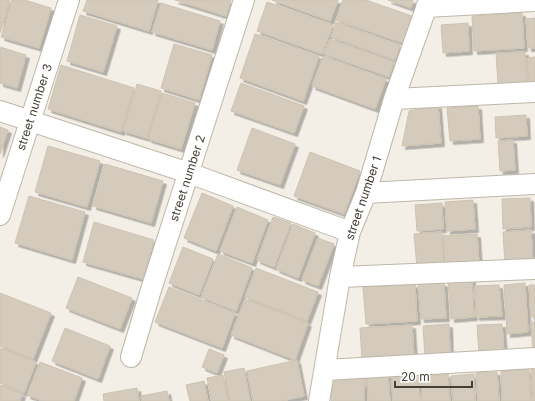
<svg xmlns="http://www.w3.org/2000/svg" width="535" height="401" font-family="Inter,sans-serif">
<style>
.building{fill:#d4cbbc;stroke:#cec3b0;filter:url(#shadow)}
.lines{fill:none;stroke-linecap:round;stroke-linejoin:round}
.street-casing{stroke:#beb7a9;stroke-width:22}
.street{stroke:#fff;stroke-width:20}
.labels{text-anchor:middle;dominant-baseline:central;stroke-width:3.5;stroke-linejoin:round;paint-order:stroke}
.street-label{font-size:12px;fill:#454036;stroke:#fff}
</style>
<defs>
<filter id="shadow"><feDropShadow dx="3.5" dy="3.5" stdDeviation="0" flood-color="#0004"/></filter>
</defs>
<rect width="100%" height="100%" fill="#f3efe7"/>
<!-- building -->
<path class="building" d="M0 0H10L0 33Z
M12 0H25L51 8 39 48 1 37Z
M87 0H158L149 31 83 11Z
M175 0H231L226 16Z
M272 0H338L330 21Z
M343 0H366L412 16 403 43 336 20Z
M388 0H413L411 8Z
M267 2 333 25 322 54 257 31Z
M161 3 220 21 212 50 152 32Z
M522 13 524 48 474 51 472 16Z
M80 15 117 26 103 72 67 61Z
M535 18V48H528L526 19Z
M336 22 400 45 395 60 331 37Z
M468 23 469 51 443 53 441 25Z
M255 34 319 56 303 101 240 78Z
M330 39 394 62 389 77 324 54Z
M174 44 212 55 199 100 161 88Z
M0 47 26 55 17 88 0 83Z
M525 52 527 84 498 85 496 53Z
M323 56 386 79 375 109 312 86Z
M535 57V84H529L527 58Z
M61 65 134 88 121 132 48 109Z
M241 83 304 106 294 133 231 111Z
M137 84 161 91 147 138 123 131Z
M162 93 195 103 181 149 148 139Z
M438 105 441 143 402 146 409 111Z
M478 106 480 139 450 141 447 108Z
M526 115 527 136 496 138 495 117Z
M0 127 8 130 0 154Z
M252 128 295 144 280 185 237 170Z
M513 140 515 170 500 171 498 141Z
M48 146 100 161 87 207 35 192Z
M310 152 360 171 344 214 294 196Z
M105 164 163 181 151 223 93 206Z
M202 193 233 206 216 251 184 238Z
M29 196 85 212 72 260 15 243Z
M530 198 531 227 503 229 502 199Z
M473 200 475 229 447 231 445 202Z
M442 203 443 229 417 231 415 205Z
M237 207 268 220 252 263 220 251Z
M273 217 291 223 274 267 257 260Z
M94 222 154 240 143 279 83 262Z
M293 224 315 233 298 278 276 269Z
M531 230 533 264 505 266 503 232Z
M442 232 444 265 417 267 414 234Z
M477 234 479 265 445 267 443 236Z
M318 238 334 244 318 286 302 280Z
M183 247 213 259 199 295 169 283Z
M218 254 252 268 236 311 201 297Z
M256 268 318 292 307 321 245 297Z
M78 277 132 298 120 329 66 308Z
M472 279 474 317 451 319 448 281Z
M444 283 446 318 421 319 418 284Z
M525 283 528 332 507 334 504 285Z
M415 284 417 321 366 324 363 287Z
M499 285 502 316 476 317 475 286Z
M529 285H535V317H531Z
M169 287 235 313 222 348 155 322Z
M0 293 51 313 33 359 0 346Z
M245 299 308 323 295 360 231 335Z
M531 322H535V354H533Z
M449 324 450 355 425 357 423 326Z
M502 324 504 354 479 355 477 325Z
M412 325 414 358 362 361 360 328Z
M65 328 110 346 98 379 52 361Z
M0 348 36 362 24 393 0 383Z
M209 349 224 355 217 373 202 367Z
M297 360 304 396 281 401H253L247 371Z
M40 362 82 378 74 401H43L27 395Z
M244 368 250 401H230L224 372Z
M531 368H535V401H533Z
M418 369 420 401H393L391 371Z
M529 369 531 401H502L501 371Z
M497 372 499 401H478L476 373Z
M331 374 365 375 364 401H331Z
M388 374 390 401H368L367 375Z
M448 374 450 401H422L421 376Z
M474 374 475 401H453L451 376Z
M223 375 228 401H212L207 378Z
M204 381 208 401H190L186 385Z
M0 385 22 394 20 401H0Z
M137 388 139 401H104L103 394Z
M167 391 169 401H142L141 396Z"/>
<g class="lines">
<!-- street casing -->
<g class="street-casing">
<path id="street" d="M426 7 535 1
M394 99 535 92
M0 111 189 173 350 232
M366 193 535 184
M0 215 69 0
M340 277 535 269
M131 357 150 293 244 0
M325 370 535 358
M319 401 340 277 350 232 366 193 394 99 429 0"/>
</g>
<!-- street -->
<use href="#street" class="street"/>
</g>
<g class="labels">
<!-- street labels -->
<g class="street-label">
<text transform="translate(34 107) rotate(-72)">street number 3</text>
<text transform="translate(187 178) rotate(-72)">street number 2</text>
<text transform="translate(363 198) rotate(-71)">street number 1</text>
</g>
</g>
<!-- scale -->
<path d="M395 381v6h77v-6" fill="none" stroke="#454036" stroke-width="2"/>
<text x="401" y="381" font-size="12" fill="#454036" stroke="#ffffff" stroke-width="3" paint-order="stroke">20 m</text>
</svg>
